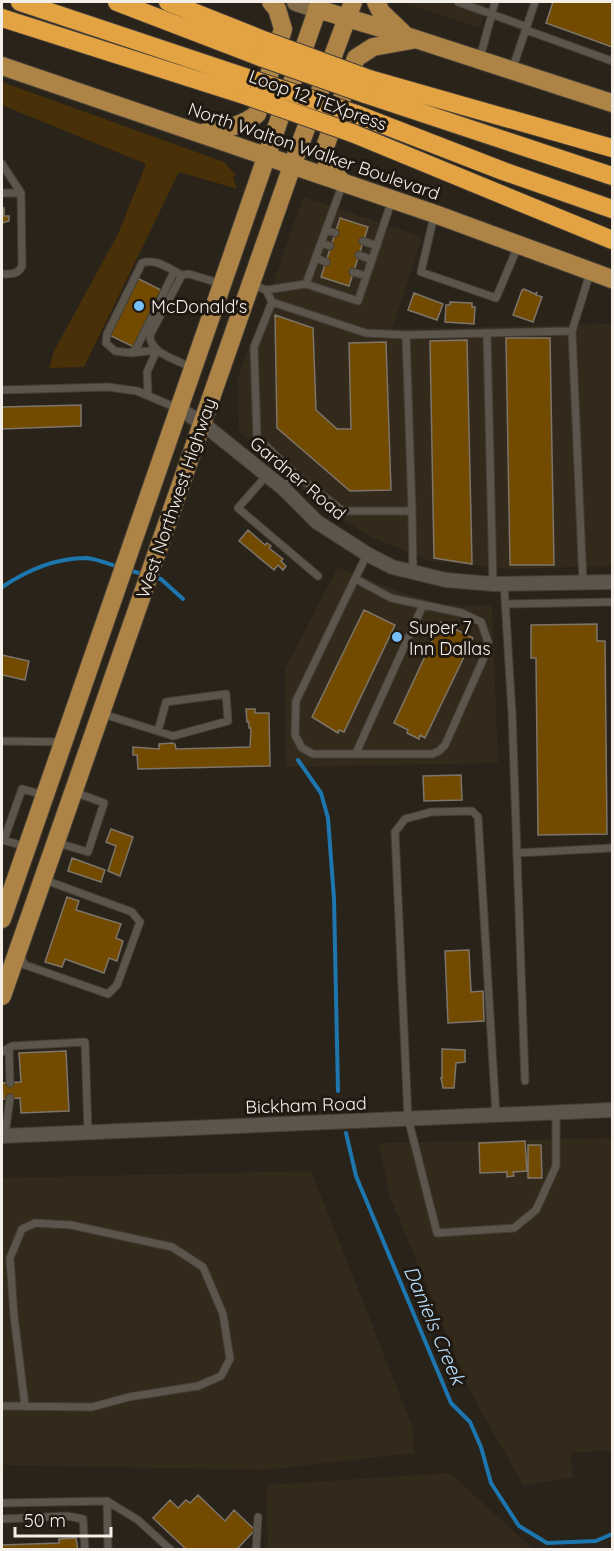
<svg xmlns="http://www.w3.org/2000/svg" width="614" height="1551" font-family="Quicksand,sans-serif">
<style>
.built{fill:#342a1c}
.green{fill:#483008}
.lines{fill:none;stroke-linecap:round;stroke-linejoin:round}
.stream{stroke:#1e76af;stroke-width:4}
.building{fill:#724a00;stroke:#7d756a;stroke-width:1.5}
.lane-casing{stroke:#443e37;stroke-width:9}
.street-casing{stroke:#443e37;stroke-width:16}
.secondary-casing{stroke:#443e37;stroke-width:20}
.primary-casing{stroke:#443e37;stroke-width:20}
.highway-casing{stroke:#443e37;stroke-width:20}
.lane{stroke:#5c554b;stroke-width:7}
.street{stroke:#5c554b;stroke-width:14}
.secondary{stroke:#846c49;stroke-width:18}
.primary{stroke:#ad8446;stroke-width:18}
.highway{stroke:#e3a343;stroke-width:18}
.highway-bridge-casing{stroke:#443e37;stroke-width:20;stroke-linecap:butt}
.highway-bridge{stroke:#e3a343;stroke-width:18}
.poi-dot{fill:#77bff7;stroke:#201911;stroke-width:2}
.labels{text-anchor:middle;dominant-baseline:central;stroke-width:6;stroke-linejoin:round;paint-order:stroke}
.street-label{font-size:18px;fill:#f3eee8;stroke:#201911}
.poi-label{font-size:18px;fill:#f3eee8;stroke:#201911;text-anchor:start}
.water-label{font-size:20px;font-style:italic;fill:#b5dcfb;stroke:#201911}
</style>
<rect width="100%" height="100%" fill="#29231a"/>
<!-- built -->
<path class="built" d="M404 2H487L480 28 406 4Z
M303 197 422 237 392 329 612 324V566L512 569 431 561 373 538 323 508 239 431 238 376 271 291Z
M338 567 403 593 446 605 492 606 498 763 286 767 285 669Z
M612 1138V1450L570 1453 573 1478 523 1485 471 1393 390 1197 379 1143Z
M311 1171 413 1428 414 1453 264 1470 2 1465V1178Z
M450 1473 533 1549H268L266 1485Z"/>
<!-- green -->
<path class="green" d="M2 82 224 162 236 175 233 177 237 189 179 172 84 367 49 368 54 351 118 234 146 164 2 105Z"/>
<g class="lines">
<!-- stream -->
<path class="stream" d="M129 570 145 575
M155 578 161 579 183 599
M2 587C28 570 55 558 87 558 97 559 109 564 119 567
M298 760 321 793 328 818 334 899 338 1091
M346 1133 356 1176 451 1403 470 1422 481 1447 491 1483 519 1526 547 1543 596 1541 612 1534"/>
</g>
<!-- building -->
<path class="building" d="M553 2H612V47L546 23Z
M2 208H4V216H9V221L2 223Z
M340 218 368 227 349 286 321 277Z
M137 278 163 291 134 347 109 335Z
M524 289 535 294 537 292 536 295 542 297 533 322 513 315 522 290Z
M414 293 443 304 437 320 408 310Z
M450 302 472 303V307H475L474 324 445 322 446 305H450Z
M275 315 313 328 316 410 337 429H351L349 343 386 342 391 490 350 491 277 428Z
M506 338H550L554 565H510Z
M467 340 472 563V564L434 558 430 341Z
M81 405V426L2 429V407Z
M248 530 265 545 267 543 271 546 269 548 283 559 281 561 286 566 283 570 278 565 274 570 239 541Z
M364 610 395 625 344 732 339 730 338 733 312 717Z
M441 622 473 638 425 738 420 735 419 739 407 733 408 730 394 723Z
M597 624V641H605L607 834 538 835 536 658H531V625Z
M2 655 29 661 25 680 2 675Z
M246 709H255V713H269L270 766 138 769 137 755H133V747L159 749V744L172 743 175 744 176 749 250 747 251 728H249V722H247Z
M461 775 462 800 424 801 423 776Z
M111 829 133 837 120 876 108 871 116 846 106 842Z
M72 858 105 870 101 882 68 871Z
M67 897 79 901 76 910 121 924 116 938 123 941 117 961 109 958 104 973 65 959 62 967 45 962Z
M469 950 471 992 483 991 484 1021 448 1023 445 951Z
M442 1049 465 1050V1062L456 1063 454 1088H443L441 1078H442Z
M66 1051 69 1111 21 1113 20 1098 3 1099 2 1083 21 1082 19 1053Z
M525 1141 527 1171 513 1172 514 1176 507 1177V1172L480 1173 479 1143Z
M528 1145H541L542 1178H528Z
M198 1495 225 1521 234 1510 255 1530 237 1549 187 1550 153 1518 170 1500 178 1508 186 1500 190 1503Z
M76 1538 78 1550H2V1545L59 1543V1539Z"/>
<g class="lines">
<!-- lane casing -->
<g class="lane-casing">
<path id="lane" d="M458 2 527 27
M526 30 612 61
M480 58 495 2
M512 70 535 2
M2 164 21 193H2
M343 183 306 284 358 301 392 200
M434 216 421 272 496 298 518 246
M326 230 335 233
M363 241 377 246
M321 243 330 246
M359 255 372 260
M316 258 326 262
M174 272 136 349 131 353 115 351 106 343 107 334 142 263C157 258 169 269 182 275
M353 272 366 276
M2 274C11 274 18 275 22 266L21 193
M253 285 266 290 306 284
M266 290 272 302 254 347 257 437 295 474 283 488
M272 302 366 333 406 335
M572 331 583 582
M487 333 493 584
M131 353 157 350 147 372 148 395
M191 367C177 360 149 353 150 335L182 275 189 274 222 284
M2 390 108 387 137 391 179 409
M295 474 343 511H412L413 573
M267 475 238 508 318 576
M412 511 406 335 572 331 590 273
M356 579 391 598 462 613 481 622 488 642 486 653 445 745 439 751 432 754H313L302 748 295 735 296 701 367 554
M504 583 512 713 525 1081
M506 604 612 602
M103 714 173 736 228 721 226 694 166 702 158 731
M2 741 63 742
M356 753 423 605
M2 840 25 846
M4 840 22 789 44 795
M58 843 88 852 104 803 74 792
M517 853 612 848
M19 954 25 965 108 994 117 985 140 922 132 912 45 880
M9 1048 10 1083
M2 1052 12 1046 85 1042 88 1132
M496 1115 478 817 472 811 431 812 405 819 395 832 408 1118 437 1233 514 1228 536 1210 556 1166V1112
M5 1135 10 1098
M2 1406 92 1407 129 1397 198 1386 221 1376 230 1359 223 1314 203 1267 172 1247 71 1225 35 1223 22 1229 10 1258 14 1316 25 1406
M107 1501 138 1520 171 1550
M2 1503 107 1501 108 1550
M2 1519 67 1516 83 1519 85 1550
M256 1550 258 1517"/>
</g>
<!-- street casing -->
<g class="street-casing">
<path id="street" d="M179 409 202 423 283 488 317 522 367 554 392 567 446 580 493 584 612 582
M2 1136 612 1110"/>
</g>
<!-- secondary casing -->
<g class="secondary-casing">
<path id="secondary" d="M296 2 317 9"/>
</g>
<!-- primary casing -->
<g class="primary-casing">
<path id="primary" d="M376 2 381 12 403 33
M317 9 391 31 612 103
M2 66 435 214 612 279
M202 133C222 129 241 127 257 114L283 29 277 9 271 2
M343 183 328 166 324 150 356 58 373 47 412 40
M2 919 320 2
M2 996 292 166 353 2"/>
</g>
<!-- highway casing -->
<g class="highway-casing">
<path id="highway" d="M20 2 257 81
M117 2 263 58
M168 2 266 41
M2 18 247 96
M369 79 612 148
M365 94 612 176
M356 114 503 171 612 209
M352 133 612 240"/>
</g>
<!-- lane -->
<use href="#lane" class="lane"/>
<!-- street -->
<use href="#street" class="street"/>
<!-- secondary -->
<use href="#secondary" class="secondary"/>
<!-- primary -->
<use href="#primary" class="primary"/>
<!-- highway -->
<use href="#highway" class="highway"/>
<!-- highway-bridge casing -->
<g class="highway-bridge-casing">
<path id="highway-bridge" d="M266 41 369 79
M263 58 365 94
M257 81 356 114
M247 96 352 133"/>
</g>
<!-- highway-bridge -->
<use href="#highway-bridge" class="highway-bridge"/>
</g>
<!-- markers -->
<g class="poi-dot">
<circle cx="139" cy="306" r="6"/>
<circle cx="397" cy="637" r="6"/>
</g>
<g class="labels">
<!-- street labels -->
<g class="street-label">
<text transform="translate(318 100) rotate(20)">Loop 12 TEXpress</text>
<text transform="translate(314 151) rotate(19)">North Walton Walker Boulevard</text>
<text transform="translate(298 478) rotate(40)">Gardner Road</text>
<text transform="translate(176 498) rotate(-71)">West Northwest Highway</text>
<text transform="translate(306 1105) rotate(-2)">Bickham Road</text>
</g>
<!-- poi labels -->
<g class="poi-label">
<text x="151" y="306">McDonald's</text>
<text x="409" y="627">Super 7<tspan x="409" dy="21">Inn Dallas</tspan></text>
</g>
<!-- water labels -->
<g class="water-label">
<text transform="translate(435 1325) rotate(67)">Daniels Creek</text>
</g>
</g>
<!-- border -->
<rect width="614" height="1551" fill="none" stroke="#f3eee8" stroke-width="6"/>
<!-- scale -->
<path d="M15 1527v9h96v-9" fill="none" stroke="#f3eee8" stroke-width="3"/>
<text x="24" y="1527" font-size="18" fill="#f3eee8" stroke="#201911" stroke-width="4.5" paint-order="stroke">50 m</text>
</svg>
